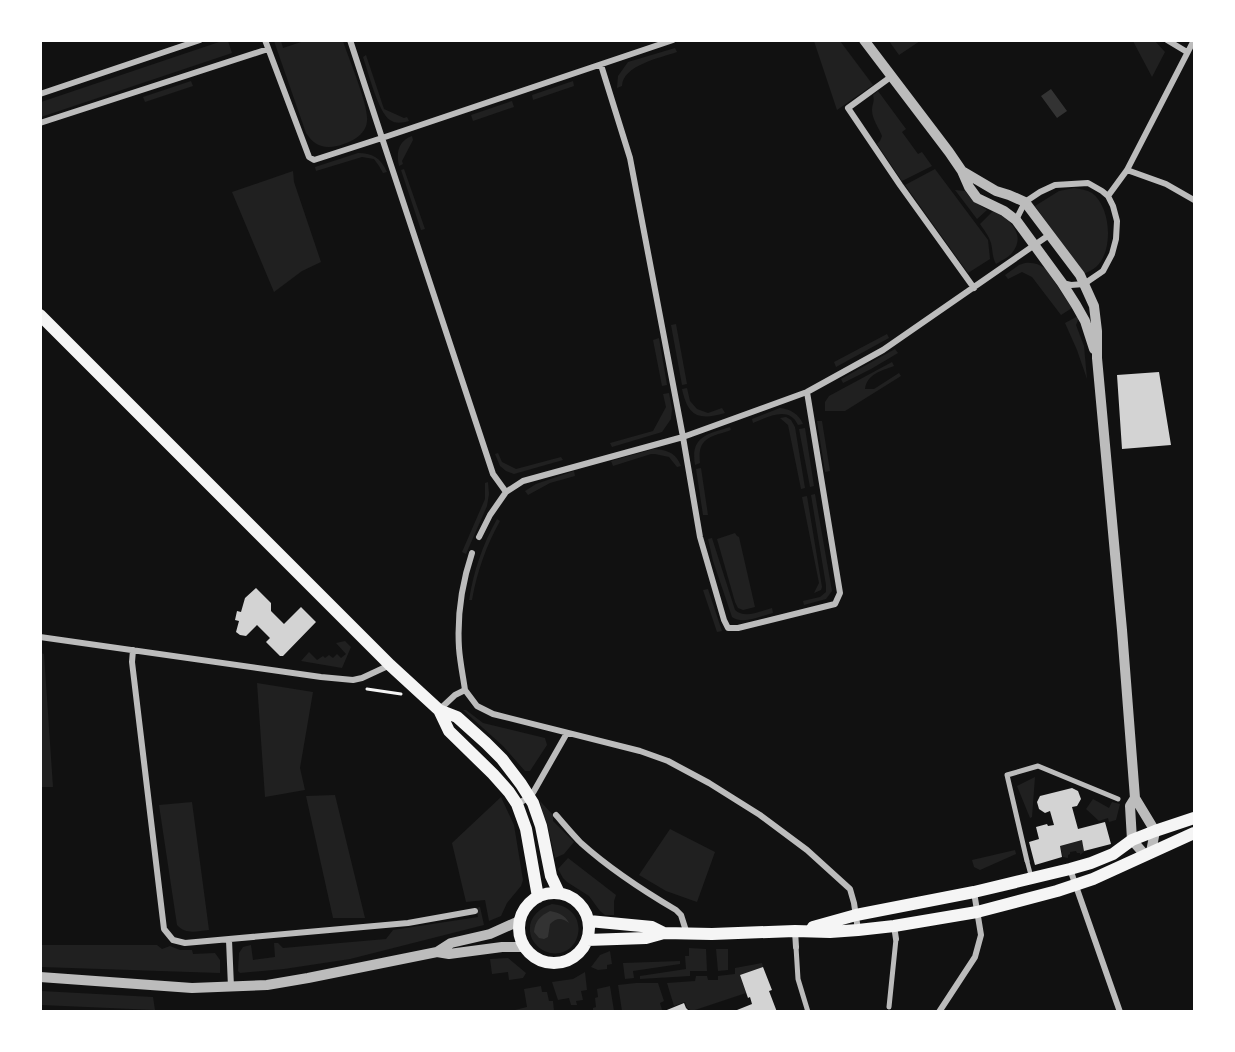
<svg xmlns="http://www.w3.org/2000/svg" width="1235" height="1052" font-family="Commissioner,sans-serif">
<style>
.green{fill:#202020}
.water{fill:#333}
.building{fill:#d3d3d3}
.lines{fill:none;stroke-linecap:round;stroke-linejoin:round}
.path{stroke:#f5f5f5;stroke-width:3}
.service{stroke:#bcbcbc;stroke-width:4.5}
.pedestrian{stroke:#bcbcbc;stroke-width:5}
.minor{stroke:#bcbcbc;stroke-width:6}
.tertiary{stroke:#bcbcbc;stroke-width:10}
.secondary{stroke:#f5f5f5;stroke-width:12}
</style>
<rect width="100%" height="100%" fill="#111"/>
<!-- green -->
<path class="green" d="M225 40 228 41 232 53 41 117V102Z
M274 41H281L283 48 304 41H343C348 57 369 106 367 121 366 136 349 143 337 146 322 149 314 145 306 133Z
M814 41H840L873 85 837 110Z
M889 41H920L899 55Z
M1133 41H1155L1165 52 1152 77Z
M675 48 677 52C660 58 623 65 622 86L617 88 618 76 628 62Z
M366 55 384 109 404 118 407 117 409 121C402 123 396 124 390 120 378 112 368 71 363 57Z
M191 81 193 86 145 102 143 97Z
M573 81 574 86 533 100 532 95Z
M878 91 906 129 902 132 918 154 922 152 932 166 902 181 877 144 880 141 882 136C879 128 872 119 872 110 872 104 875 102 873 95Z
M512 101 514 107 473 121 471 115Z
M412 136 413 140 402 161 403 164 399 166C396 153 398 141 412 136Z
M358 153C372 153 381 158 387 172L383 173 379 166 374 159 362 157 316 171 315 167Z
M404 169 425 229 421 230 401 170Z
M935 169 988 240 990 259 968 273 905 185Z
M293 171 294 182 321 262 302 271 274 292 232 192Z
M1074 188C1080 189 1087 190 1092 193 1111 207 1114 251 1096 267 1093 270 1087 272 1084 274L1035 206 1059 191Z
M955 190 965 191 973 201 987 210 977 219Z
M993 211C1009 218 1027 235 1012 253 1009 257 1001 261 996 264 992 257 993 251 991 243 989 236 984 230 980 224Z
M1025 263C1033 262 1039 264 1046 269L1072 308 1061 315 1032 277 1022 272 1008 279 1005 275 1019 265Z
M1078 316 1079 318 1076 325 1084 346 1087 379 1077 350 1065 323Z
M676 324 687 384 682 385 671 325Z
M887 334 889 338 836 367 834 362Z
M659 338 667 385 662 386 653 340Z
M895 349 898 353 871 369 843 383 841 379Z
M892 362 894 366C881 371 867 374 865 389H874L899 373 901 376 845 411H825V402L829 396Z
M687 388 690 401 697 409 708 413 722 408 725 413C698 421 688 416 682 389Z
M669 393 672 409 671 419 662 432 612 447 610 443 653 431 666 407 663 394Z
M780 408C790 409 799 414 803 424L798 425C789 405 768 417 753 423L752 419Z
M786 417 791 420 795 427 805 488 801 489 788 425 780 418Z
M817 421H822L830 471 825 472Z
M730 427 731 430C711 437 697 437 700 463L695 465C690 436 708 434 730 427Z
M805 428 814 486 810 487 799 429Z
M654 449C668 450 676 453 681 466L677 467 669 457 655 454H651L613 466 611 461Z
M498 453 502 462 516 469 561 457 563 460 514 474 506 471 500 466 495 454Z
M701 468 708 515H703L696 469Z
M574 471 575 476 550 483 528 495 525 491 536 484Z
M488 482 489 494 487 506 466 554 462 552 485 499V483Z
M815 494 832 591 826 599 804 605 803 601 820 597 826 592V585L811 495Z
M807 496 822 587 821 590 814 593 819 583 802 497Z
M497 519 500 521C486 546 477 572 472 600H469C474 570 482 546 497 519Z
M735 533 737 536 739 537 755 607 743 610 738 608 735 602 717 539Z
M712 538 735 610C745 619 760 611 772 608L773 613C760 616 743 625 732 617L713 561 708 539Z
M708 589 722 631 717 632 703 590Z
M345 641 351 647 342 668 301 661 309 652 317 660 323 656 325 658 329 655 333 658 337 654 341 658 346 654 336 643Z
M41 653 44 654 53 787H41Z
M257 683 313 692 300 768 305 790 265 797Z
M463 710H466L483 723 545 738 547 745 530 771H525L503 746Z
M1035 777 1032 817 1030 818 1017 786Z
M335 795 365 918H333L306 796Z
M501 797 514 825 523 880 521 886 507 903 501 916 489 921 485 900 466 902 452 843Z
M1093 799 1109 808 1112 802 1120 804 1116 820 1109 822 1108 818 1099 821 1086 809Z
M540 801 553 815V821L574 842 564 854 555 858 547 823 543 814Z
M192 802 209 930C197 931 186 935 177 925L159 805Z
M670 829 715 852 697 902 666 891 639 875Z
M1082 840 1085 851 1080 855V853H1077L1076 851 1070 852V854L1068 855V858L1063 857 1060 846Z
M1015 850 1016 854 980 870 974 867 972 860Z
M568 858 616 895 614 901V915H605L600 911 589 896 567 882 563 878 558 869Z
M552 904C592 907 583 959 550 953 542 951 536 946 532 939 525 922 536 909 552 904Z
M480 907 484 925 350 959 284 969 240 973 238 971 239 953 243 947 251 945 253 960 275 957 274 943H278L283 948 386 939 393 930 478 917 476 908Z
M41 945H157L162 949 170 946 180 950H192L193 954 215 953 220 960V973L41 967Z
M689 948 706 949 707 971H690V976L640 979V976L686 969 685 956H689Z
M716 949H728V970L718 971Z
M610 951 612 964 607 965V969L598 970 591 967 600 955Z
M508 958 526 973 523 978 509 980 508 972 492 974 490 959Z
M680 961V964L633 971 634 978 625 979 623 963Z
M762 963 763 967 740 975 746 993 692 1011 687 1008 685 1002 674 1006 667 983 695 981 696 976H707L708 980H718V976L735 974V968Z
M585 972 587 990 581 991 583 1000 576 1001 577 1005H571L569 998 558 1000 552 982 573 979Z
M636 983H658L664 1001 660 1003 662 1010 622 1011 618 985Z
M541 986 542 992H547L549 1001H553L554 1011H515V1010L527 1007 524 989Z
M610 986 614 1011H593V1008L596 1007 595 998 598 997 597 989Z
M41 991 153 997 155 1010 41 1005Z"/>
<!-- water -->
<path class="water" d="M1051 89 1067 111 1057 118 1041 96Z
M550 911C559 913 565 915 569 923 562 918 557 917 550 924L548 937 544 939 539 938 534 932C535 921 540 916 550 911Z"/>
<!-- building -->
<path class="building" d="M1159 372 1171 445 1122 449 1117 375Z
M256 588 271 603V611L284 624 301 607 316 622 283 656H280L266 642 270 638 257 625 246 636 240 635 236 632 239 621 235 620 237 611 241 612 245 598Z
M1072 788 1078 791 1081 799 1077 806 1072 807 1078 829 1105 822 1111 844 1084 851 1082 840 1060 846 1062 857 1035 865 1029 842 1039 839 1036 827 1047 824 1048 826 1054 825 1050 811 1045 813 1039 809 1037 802 1040 796Z
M763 967 772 990 769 991 777 1012H732L752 1004 750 997 748 998 740 975Z
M684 1003 686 1008 690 1012H662Z"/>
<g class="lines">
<!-- path -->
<path class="path" d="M367 689 401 694"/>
<!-- service -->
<path class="service" d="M1027 861 1031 876"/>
<!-- pedestrian -->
<path class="pedestrian" d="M1027 861 1007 775 1038 766 1118 799
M796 947 798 979 808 1012
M889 1007 896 939"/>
<!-- minor -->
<path class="minor" d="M265 40 309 157 314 160 382 138 350 40
M1167 40 1187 52
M601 65 630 158 683 437 700 537 724 620 728 628H738L835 604 840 593 807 392
M892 76 848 108 900 185 974 288
M40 94 200 40
M40 123 268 49
M1127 170 1166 184 1194 200
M1108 196 1127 170 1194 40
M1016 220 1025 202 1040 192 1055 185 1088 183 1102 191 1108 196 1113 206 1117 221 1116 239 1112 254 1103 271 1084 284 1071 285 1062 283
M506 492 493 474 382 138 673 40
M479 537 490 515 506 492 523 481 683 437 807 392 883 350 1049 235
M40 637 321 677 353 680 362 678 390 665
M133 650 132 662 164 929 173 940 185 943 408 923 475 911
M465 690 477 706 493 714 640 751 668 761 709 783 760 815 807 850 850 889 854 903 858 930
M439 710 455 695 465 690C463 676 460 662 459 648 457 616 462 583 472 553
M517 804 530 797 534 791 567 733
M556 815C564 824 572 834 581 843 610 869 642 890 676 910L681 915 687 934
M1070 869 1120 1012
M894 926 896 939
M795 931 796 947
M229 940 231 987
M939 1012 975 957 981 935 974 892"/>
<!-- tertiary -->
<path class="tertiary" d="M864 40 949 152 962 171 969 187 977 198 1004 211 1016 220 1062 283 1076 305 1085 321 1094 349
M962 171 996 191 1009 195 1025 202 1080 275 1094 306 1097 331V358L1122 630 1135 798 1155 831 1151 852
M1135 798 1130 806 1132 840 1145 855
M437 952 451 943 490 934 519 921
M40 977 192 988 267 985 308 978 437 952 449 954 502 947H524"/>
<!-- secondary -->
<path class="secondary" d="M40 315 390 665 439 710 457 717 486 743 502 759 521 784 533 803 541 826 551 876 559 893
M439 710 449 731 493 774 509 792 517 804 526 829 538 897
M519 928a35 35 0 1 1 70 0a35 35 0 1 1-70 0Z
M589 921 652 927 664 933
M813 927 856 915 974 892 1070 869 1091 863 1113 854 1132 840 1155 831 1194 818
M587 940 646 938 664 933 712 934 795 931 830 932 858 930 894 926 977 912 1057 891 1093 879 1194 833"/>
</g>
<!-- border -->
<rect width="1235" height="1052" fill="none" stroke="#ffffff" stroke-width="84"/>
</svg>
